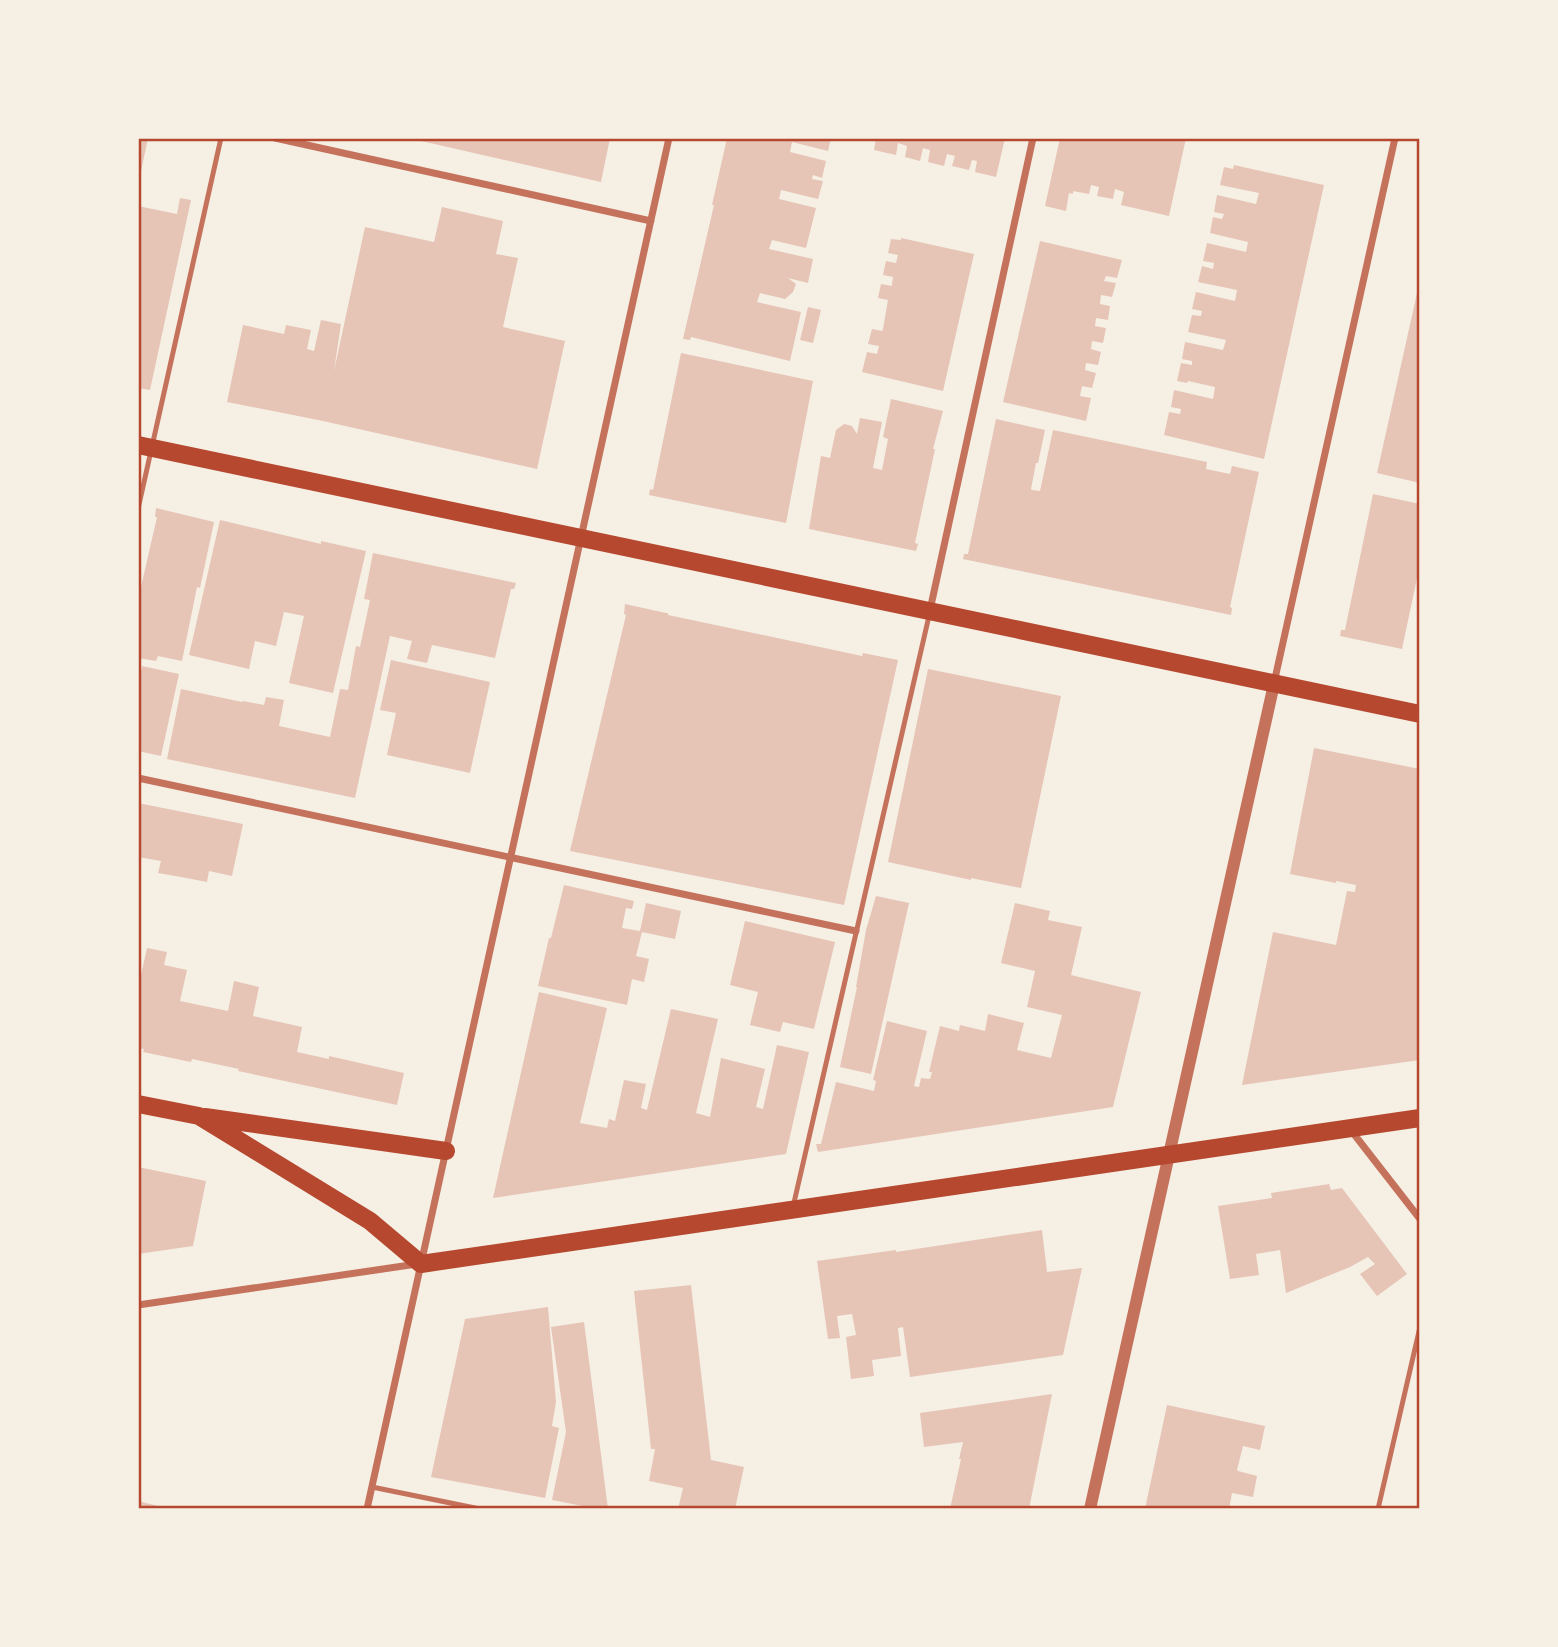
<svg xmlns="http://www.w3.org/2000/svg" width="1558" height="1647" font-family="Helvetica,sans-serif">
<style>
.building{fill:#e6c5b7}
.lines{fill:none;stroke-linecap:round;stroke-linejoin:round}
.service{stroke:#c5725c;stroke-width:5}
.minor{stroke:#c5725c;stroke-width:7}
.tertiary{stroke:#c5725c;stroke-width:12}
.primary{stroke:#b5482f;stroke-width:18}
.neatline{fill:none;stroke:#b5482f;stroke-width:2.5}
</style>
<rect width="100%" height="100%" fill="#f6efe4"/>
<!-- building -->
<path class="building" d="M138 138H148L139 181H138Z
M408 138H610L601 182Z
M727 138H831L828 151 792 142 790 152 826 161 822 178 813 175 812 179 823 181 818 199 781 190 780 195 779 199 816 208 806 248 772 240 769 249 813 259 808 283 788 278 796 284 793 292 785 299 760 293 757 302 801 312 790 361 691 337 690 340 683 339 714 205H712Z
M876 138H1005L996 177 975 172 977 161 972 160 969 170 952 166 955 156 947 154 944 166 928 162 930 150 923 148 920 161 905 157 907 146 898 143 896 155 874 150Z
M1060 138H1186L1169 216 1121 205 1124 192 1115 189 1113 199 1097 196 1099 187 1091 185 1089 194 1073 191V194L1069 193 1066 211 1045 206Z
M1234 165 1324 185 1264 459 1164 435 1169 412 1180 414 1181 409 1171 407 1174 390 1213 399 1215 387 1188 381 1187 383 1177 381 1181 363 1192 365V361L1182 359 1185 342 1223 350 1226 340 1188 332 1192 315 1201 316 1202 311 1192 309 1196 292 1235 301 1237 290 1198 282 1202 266 1213 269 1214 263 1203 261 1207 243 1246 252 1248 242 1210 233 1213 217 1222 219 1224 214 1214 212 1217 195 1256 204 1259 193 1220 185 1224 167 1233 169Z
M180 198 191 200 150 390 138 388V206L177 214Z
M442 207 503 221 496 254 518 258 503 327 565 341 537 469 323 421 227 402 243 325 284 334 286 325 311 330 307 349 314 351 321 320 341 324 334 371 365 227 434 242Z
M901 238 974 254 943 391 862 372 867 352 877 354 879 346 868 344 872 329 882 331 883 329 888 300 878 298 881 284 892 286V284L893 277 883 275 886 261 896 263 898 255 888 253 891 239 901 240Z
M1040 241 1122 260 1117 278 1106 276 1104 281 1116 283 1112 297 1101 295 1100 304 1110 306 1108 320 1096 318 1095 326 1106 328 1103 343 1092 341 1091 349 1101 352 1098 365 1086 363 1085 370 1096 373 1092 388 1082 386 1080 396 1091 398 1086 421 1003 402Z
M1419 284 1420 285V483L1377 473Z
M808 307 821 310 813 343 800 340Z
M681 353 813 381 786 523 649 495 650 489 653 490Z
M891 399 943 411 933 449H935L915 543 918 544 916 551 809 529 821 456 830 458 836 430 844 424 852 426 857 434 860 418 882 422 873 468 882 470 888 439 883 437Z
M996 419 1045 430 1038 463H1036L1031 489 1032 490 1040 491 1053 430 1207 462 1206 469 1230 474 1232 466 1259 472 1230 607 1232 608 1231 615 963 559 964 554H968Z
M1373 494 1420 504V564L1402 649 1340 636 1341 630H1345Z
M156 508 214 522 200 588 197 587 182 661 158 656 156 661 138 658V600L157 517H155Z
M220 520 321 544V541L366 551 333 693 289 683 304 616 284 612 276 646 255 641 249 669 189 655Z
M373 553 516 583 514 589H511L495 658 432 645 427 663 407 659 412 641 390 636 355 798 167 759 181 689 242 702 243 701 264 705 266 697 284 700 279 726 330 737 340 689 348 690 356 646 360 647 370 600 364 599Z
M625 604 666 613H668V615L862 656 863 653 898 660 844 905 570 851 626 615 624 614Z
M391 660 490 682 470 773 387 755 396 713 380 710Z
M142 666 179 674 161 756 138 751V684Z
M928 669 1061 696 1021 888 971 878V880L888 862Z
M1314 748 1420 769V1060L1242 1085 1273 932 1336 945 1347 891 1355 892 1356 885 1336 881V883L1290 874Z
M138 803 243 824 232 876 209 871 207 882 181 877 158 873 161 861 138 857Z
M564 885 634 901 632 909 626 908 622 928 640 931 646 903 681 911 675 939 642 932 636 956 649 959 644 982 632 979 627 1005 538 986 549 938H551Z
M876 896 909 903 871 1074 840 1067 857 987H856L866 930Z
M1015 903 1050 911 1048 920 1082 927 1071 975 1141 992 1113 1107 818 1152 816 1144H821L836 1082 874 1091 876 1081 873 1080 887 1021 927 1031 914 1086 919 1087 921 1078 930 1079 932 1072H929L940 1026 959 1031 960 1025 985 1031 988 1014 1024 1023 1017 1050 1051 1058 1062 1015 1027 1007 1035 971 1001 963Z
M745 921 835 942 814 1029 783 1022 780 1032 750 1025 758 992 730 985Z
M147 948 167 952 164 965 187 970 180 1001 228 1011 234 981 259 987 253 1016 302 1027 297 1052 329 1059V1056L404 1073 397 1105 238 1071 239 1069 192 1059 191 1062 143 1052 144 1049 138 1048V975H141Z
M539 992 607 1008 580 1123 607 1128 609 1119 615 1121 624 1080 646 1084 641 1108 647 1110 671 1009 718 1019 696 1113 710 1117 721 1058 765 1069 756 1107 763 1109 777 1045 809 1052 786 1154 493 1198Z
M138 1167 206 1181 193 1246 138 1254Z
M1329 1184 1331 1190 1342 1188 1407 1274 1377 1296 1360 1274 1375 1264 1368 1257 1350 1267 1286 1293 1280 1250 1256 1254 1259 1275 1230 1279 1218 1206 1272 1198 1271 1193Z
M1042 1230 1047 1272 1082 1268 1063 1355 910 1377 903 1327 898 1328 901 1356 872 1360 874 1376 851 1379 846 1337 856 1335 852 1314 837 1316 840 1338 828 1339 817 1261 896 1250V1252Z
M691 1285 711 1460 744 1467 735 1509H678L683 1488 649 1481 655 1449H651L634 1291Z
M548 1307 556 1402 552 1426 559 1428 545 1498 431 1477 465 1319Z
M584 1322 608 1509H598L552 1500 566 1432 551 1327Z
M1052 1394 1029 1509H950L961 1459H959L963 1442 924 1447 920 1413Z
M1167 1405 1265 1426 1260 1450 1243 1446 1237 1470 1238 1471 1257 1476 1253 1497 1232 1493 1229 1509H1145Z
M138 1501 166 1508V1509H138Z"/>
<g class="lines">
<!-- service -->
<path class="service" d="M138 509 221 138
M793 1207 929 616
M372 1487 480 1509
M1378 1509 1420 1327"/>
<!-- minor -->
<path class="minor" d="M275 138 651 221
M930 610 1033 138
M1274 683 1395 138
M138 778 856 931
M1350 1129 1420 1219
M138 1305 417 1264
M367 1509 669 138"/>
<!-- tertiary -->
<path class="tertiary" d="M1090 1509 1274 684"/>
<!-- primary -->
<path class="primary" d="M138 445 1420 714
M138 1104 199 1116 370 1221 421 1264 1420 1118
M205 1117 446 1151"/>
</g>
<!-- border -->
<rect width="1558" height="1647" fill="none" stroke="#f6efe4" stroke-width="280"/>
<rect x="140" y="140" width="1278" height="1367" class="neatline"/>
</svg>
